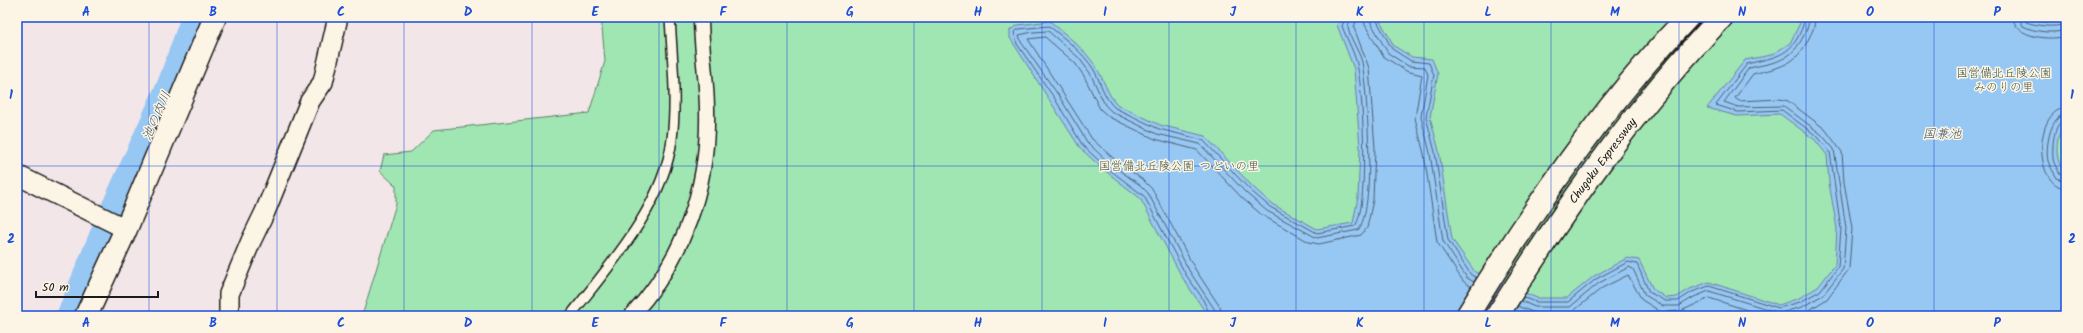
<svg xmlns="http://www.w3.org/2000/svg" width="2083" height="333" font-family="Kalam,'Klee One',sans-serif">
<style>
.green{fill:#a0e6b3;stroke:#5e8168}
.water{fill:#97c7f3;stroke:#66839d}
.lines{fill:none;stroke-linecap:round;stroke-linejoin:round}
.shore{stroke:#4d6072;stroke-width:1}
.river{stroke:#97c7f3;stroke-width:29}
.service-casing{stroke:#1c1c1c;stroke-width:12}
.pedestrian-casing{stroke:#1c1c1c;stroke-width:17}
.minor-casing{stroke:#1c1c1c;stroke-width:22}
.tertiary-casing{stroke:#1c1c1c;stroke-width:25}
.motorway-casing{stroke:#1c1c1c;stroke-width:25}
.service{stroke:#fcf5e5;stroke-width:9}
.pedestrian{stroke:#fcf5e5;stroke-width:14}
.minor{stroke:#fcf5e5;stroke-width:19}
.tertiary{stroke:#fcf5e5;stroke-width:22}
.motorway{stroke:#fcf5e5;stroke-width:22}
.grid{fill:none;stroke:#1d4ed8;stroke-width:1;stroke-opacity:0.55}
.labels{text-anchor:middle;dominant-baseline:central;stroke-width:3;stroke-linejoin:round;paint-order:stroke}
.park-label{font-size:12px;fill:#445949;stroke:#fcf5e5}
.street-label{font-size:12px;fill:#1c1c1c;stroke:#fcf5e5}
.water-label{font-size:13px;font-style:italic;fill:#475867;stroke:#fcf5e5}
.neatline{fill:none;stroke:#1d4ed8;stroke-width:1.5}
.grid-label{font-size:13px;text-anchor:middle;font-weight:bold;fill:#1d4ed8}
</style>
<rect width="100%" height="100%" fill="#f2e6e9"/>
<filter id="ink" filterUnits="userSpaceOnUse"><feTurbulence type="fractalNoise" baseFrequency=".025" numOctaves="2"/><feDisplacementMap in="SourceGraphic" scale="8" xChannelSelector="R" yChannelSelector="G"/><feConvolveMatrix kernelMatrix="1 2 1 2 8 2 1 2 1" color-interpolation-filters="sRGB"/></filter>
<g filter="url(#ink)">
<!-- green -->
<path class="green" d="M601 17H2066V316H362L396 204V186L380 171 384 155 411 152 434 130 589 113 605 61Z"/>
<!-- water -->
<path class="water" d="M1343 17H1378L1394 46 1412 57 1432 59 1438 74 1430 117 1439 151 1452 239 1475 272 1537 298H1567L1594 276 1627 258 1639 260 1653 289 1666 298 1677 297 1690 289 1709 282 1779 305 1799 298 1818 287 1835 265 1837 229 1829 183 1827 155 1815 140 1780 114 1737 116 1707 108 1745 60 1771 55 1790 43 1800 23 1798 17H2022C2036 21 2052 25 2066 20V121C2055 136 2053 160 2066 174V316H1208L1182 277 1140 198 1104 170 1080 148 1010 38V30L1018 25 1050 21C1067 36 1085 49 1096 67 1104 79 1107 95 1118 105L1160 125 1205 136 1253 187 1272 204 1317 229 1353 223 1358 197 1360 148 1354 69 1337 25Z"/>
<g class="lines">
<!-- shore -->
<path class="shore" d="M1364 17 1365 25 1383 56 1406 71 1422 75 1415 118 1424 154 1437 242 1463 281 1471 287
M1370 17 1371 23 1388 53 1408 66 1425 67 1428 75 1421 117 1430 153 1443 241 1467 278 1474 282
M1375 17 1392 49 1411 61 1429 63 1434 75 1426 117 1435 152 1448 240 1471 275 1477 278
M2013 17C2014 38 2051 41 2066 36
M2019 17 2023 26C2034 32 2054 34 2066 30
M2024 17 2026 22C2038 26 2054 28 2066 24
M2066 108C2034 109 2033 187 2066 188
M2066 114C2050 115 2045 148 2048 161 2050 166 2054 173 2057 178L2066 182
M2066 119C2053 121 2052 148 2053 158 2053 163 2058 170 2061 175L2066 177
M1523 297 1536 302H1568L1596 279 1628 262 1637 264 1649 292 1665 301H1678L1692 292 1709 286 1779 308 1800 302 1820 291 1838 267 1841 229 1830 152 1818 137 1782 110 1738 112 1716 105 1747 64C1769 58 1788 58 1799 35 1802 28 1805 24 1803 17
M1521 301 1535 307H1570L1599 283 1629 267 1633 269 1645 295 1663 306H1679L1694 297 1709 291 1780 313 1802 307 1823 295 1843 269 1846 228 1834 149 1821 134 1784 106 1738 107 1724 102 1749 68C1776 62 1791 62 1804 35 1807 28 1810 24 1808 17
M1517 306 1535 313H1571L1602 288 1628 275 1642 300 1661 312 1681 311 1709 298 1766 316
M1211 316 1201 296 1186 275 1144 196 1106 167 1083 146 1055 99 1017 44 1014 32 1019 29 1049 26C1065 39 1083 52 1094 70 1101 83 1104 98 1115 108L1159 129 1203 140 1250 190 1270 207 1317 233 1355 226C1369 208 1363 95 1358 69 1356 55 1347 40 1342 26L1346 17
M1216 316 1215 310 1190 272 1148 193 1140 185 1109 163 1087 142 1059 96 1021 42 1019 35 1033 32 1048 31 1079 58 1090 73 1105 105 1112 112 1157 134 1200 144 1246 193 1267 211 1317 238 1358 230C1376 209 1367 97 1363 68 1362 54 1351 42 1348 28 1347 25 1351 21 1351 17
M1222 316 1220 307 1195 269 1152 189 1143 180 1113 158 1092 139 1028 39 1045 37 1075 63 1084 76 1100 109 1109 117 1155 139 1197 150 1242 198 1262 215 1309 242 1319 244 1361 235 1367 228 1373 200 1375 148 1369 68 1354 28 1357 17
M1793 316 1806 312 1827 299 1849 269 1852 228 1844 182 1842 152 1825 129 1788 101 1780 99 1739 101 1735 98 1753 74C1780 67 1796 66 1809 38 1813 30 1816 25 1814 17"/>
<!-- river -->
<path class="river" d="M113 214 172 84 196 17
M71 316 107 228"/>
<!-- service casing -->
<g class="service-casing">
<path id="service" d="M570 316C610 265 664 205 672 139 677 98 672 58 670 17"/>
</g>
<!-- pedestrian casing -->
<g class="pedestrian-casing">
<path id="pedestrian" d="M631 316C683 261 709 187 707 111 707 79 701 49 701 17"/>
</g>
<!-- minor casing -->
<g class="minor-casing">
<path id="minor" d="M17 175 126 229
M229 316V294L251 241 265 212 310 101 323 82 338 17"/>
</g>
<!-- tertiary casing -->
<g class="tertiary-casing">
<path id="tertiary" d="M86 316 126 229 215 17"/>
</g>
<!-- motorway casing -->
<g class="motorway-casing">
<path id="motorway" d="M1467 316C1530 213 1604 104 1688 17
M1497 316C1564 210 1635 107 1722 17"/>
</g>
<!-- service -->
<use href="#service" class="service"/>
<!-- pedestrian -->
<use href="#pedestrian" class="pedestrian"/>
<!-- minor -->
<use href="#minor" class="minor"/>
<!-- tertiary -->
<use href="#tertiary" class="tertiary"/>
<!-- motorway -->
<use href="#motorway" class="motorway"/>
</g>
</g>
<!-- grid -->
<path class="grid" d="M149 17V316M277 17V316M404 17V316M532 17V316M659 17V316M787 17V316M914 17V316M1042 17V316M1169 17V316M1296 17V316M1424 17V316M1551 17V316M1679 17V316M1806 17V316M1934 17V316M17 166H2066"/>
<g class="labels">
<!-- park labels -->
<g class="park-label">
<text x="2004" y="73">国営備北丘陵公園<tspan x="2004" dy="14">みのりの里</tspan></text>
<text x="1179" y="166">国営備北丘陵公園 つどいの里</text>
</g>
<!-- street labels -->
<g class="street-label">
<text transform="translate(1603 161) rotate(-53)">Chugoku Expressway</text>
</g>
<!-- water labels -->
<g class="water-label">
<text transform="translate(157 116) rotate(-66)">池の内川</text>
<text x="1942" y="134">国兼池</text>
</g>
</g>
<!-- margin -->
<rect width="2083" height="333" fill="none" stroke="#fcf5e5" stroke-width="44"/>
<!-- scale -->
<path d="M36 291v6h122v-6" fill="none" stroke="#1c1c1c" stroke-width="2"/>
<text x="42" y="291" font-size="12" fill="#1c1c1c" stroke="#fcf5e5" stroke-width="3" paint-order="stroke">50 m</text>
<rect x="22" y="22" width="2039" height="289" class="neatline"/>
<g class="grid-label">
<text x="86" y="16">A</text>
<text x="213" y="16">B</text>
<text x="341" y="16">C</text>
<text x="468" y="16">D</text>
<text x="595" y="16">E</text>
<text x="723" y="16">F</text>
<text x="850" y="16">G</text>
<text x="978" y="16">H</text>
<text x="1105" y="16">I</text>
<text x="1233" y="16">J</text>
<text x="1360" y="16">K</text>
<text x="1488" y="16">L</text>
<text x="1615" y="16">M</text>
<text x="1742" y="16">N</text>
<text x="1870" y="16">O</text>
<text x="1997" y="16">P</text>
<text x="11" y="99">1</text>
<text x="2072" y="99">1</text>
<text x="11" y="243">2</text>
<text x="2072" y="243">2</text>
<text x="86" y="327">A</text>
<text x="213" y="327">B</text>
<text x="341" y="327">C</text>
<text x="468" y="327">D</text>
<text x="595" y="327">E</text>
<text x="723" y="327">F</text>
<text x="850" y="327">G</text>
<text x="978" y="327">H</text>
<text x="1105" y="327">I</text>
<text x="1233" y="327">J</text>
<text x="1360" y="327">K</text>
<text x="1488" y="327">L</text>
<text x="1615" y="327">M</text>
<text x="1742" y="327">N</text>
<text x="1870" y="327">O</text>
<text x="1997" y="327">P</text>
</g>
</svg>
